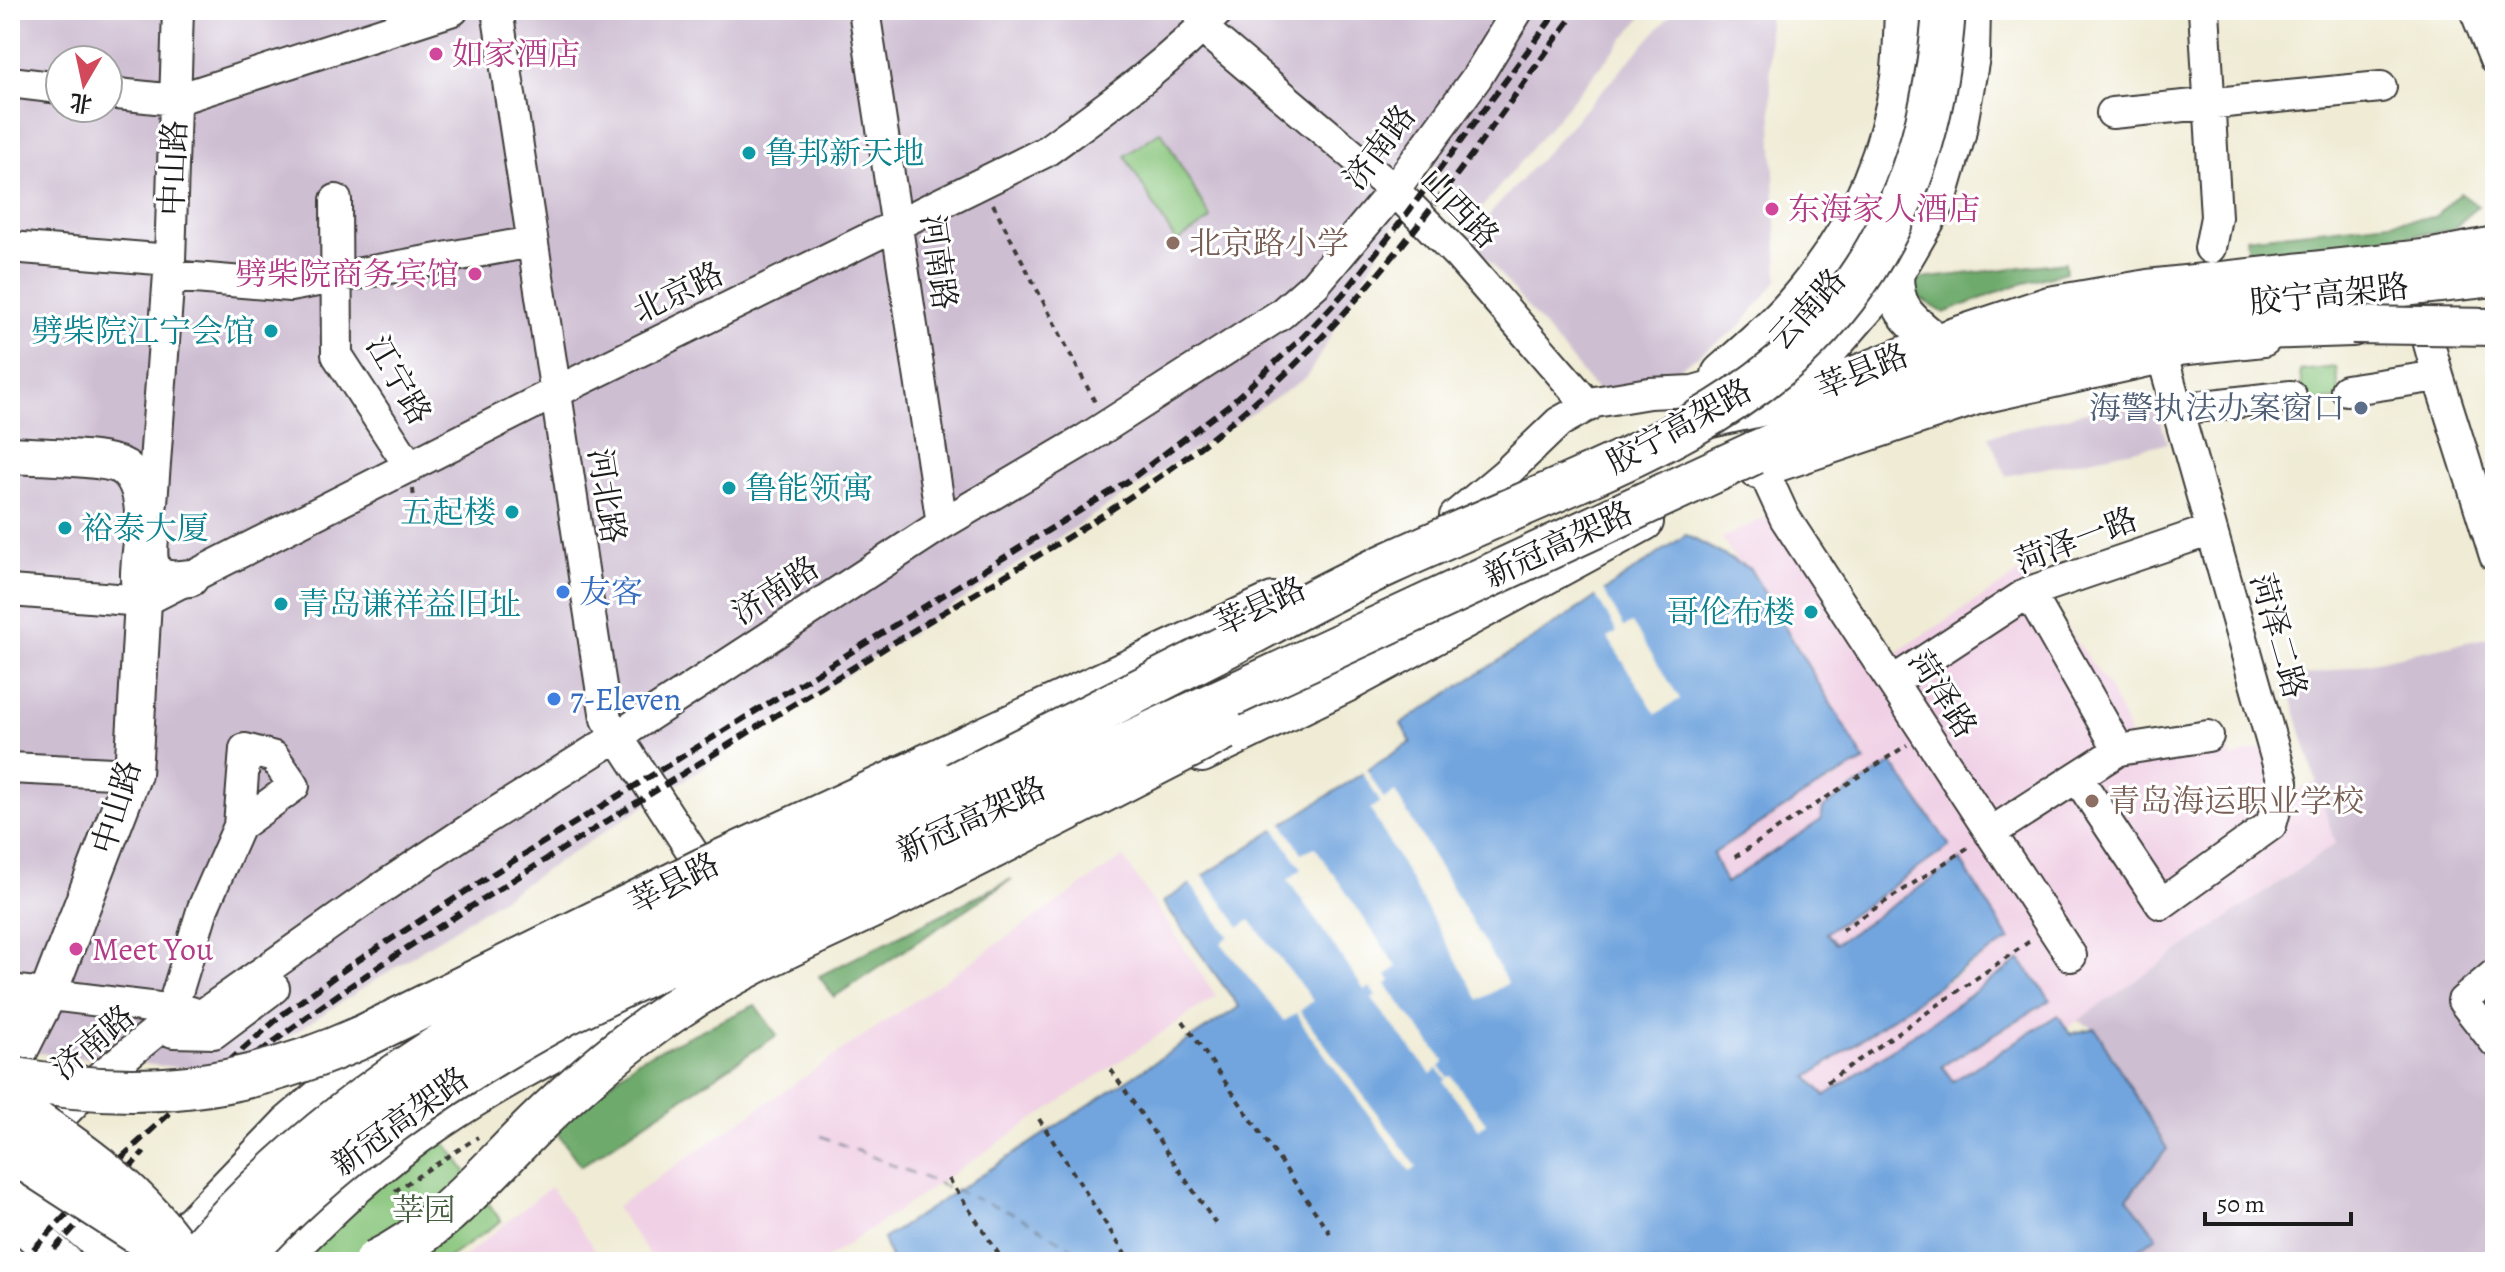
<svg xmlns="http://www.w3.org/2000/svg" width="2505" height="1272" font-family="Alegreya,'Noto Serif SC',serif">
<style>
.built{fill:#f0d0e5}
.industrial{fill:#cebed2;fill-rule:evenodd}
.green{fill:#88c57c;stroke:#52704c;stroke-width:2}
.forest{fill:#6eaa6c;stroke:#456344;stroke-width:2}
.water{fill:#72a5de;stroke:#47607d;stroke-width:2}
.pier{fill:#efebd4}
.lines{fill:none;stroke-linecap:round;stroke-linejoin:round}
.ferry{stroke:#435a73;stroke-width:2;stroke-dasharray:10 8;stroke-linecap:butt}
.minor-casing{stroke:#3c3b38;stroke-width:34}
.major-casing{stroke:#3c3b38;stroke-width:40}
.highway-casing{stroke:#3c3b38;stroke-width:46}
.path{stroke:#3c3b38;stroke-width:4;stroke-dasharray:6 6;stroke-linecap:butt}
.minor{stroke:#fff;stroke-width:30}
.major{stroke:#fff;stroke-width:36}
.highway{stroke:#fff;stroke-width:42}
.rail{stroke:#1c1c1c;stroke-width:6;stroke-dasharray:12 6;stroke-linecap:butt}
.major-bridge-casing{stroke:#3c3b38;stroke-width:40;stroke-linecap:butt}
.highway-bridge-casing{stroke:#3c3b38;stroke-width:46;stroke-linecap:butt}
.major-bridge{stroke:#fff;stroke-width:36}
.highway-bridge{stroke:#fff;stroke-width:42}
.hotel-dot{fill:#d1479c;stroke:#fff;stroke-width:3}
.culture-dot{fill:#0f9aa8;stroke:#fff;stroke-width:3}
.education-dot{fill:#8d6e63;stroke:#fff;stroke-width:3}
.service-dot{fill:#5c6f8a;stroke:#fff;stroke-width:3}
.shop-dot{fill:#3f7fe0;stroke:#fff;stroke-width:3}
.labels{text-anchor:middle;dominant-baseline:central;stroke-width:6;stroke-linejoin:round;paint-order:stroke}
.hotel-label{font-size:32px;fill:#b23c85;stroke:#fff;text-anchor:start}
.street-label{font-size:32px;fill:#1c1c1c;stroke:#fff}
.culture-label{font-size:32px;fill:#0d838f;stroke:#fff;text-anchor:start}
.education-label{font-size:32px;fill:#785e54;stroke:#fff;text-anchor:start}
.service-label{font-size:32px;fill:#4e5e75;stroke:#fff;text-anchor:end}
.shop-label{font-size:32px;fill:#366cbe;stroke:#fff;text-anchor:start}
.park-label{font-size:32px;fill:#476042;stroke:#fff}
</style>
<rect width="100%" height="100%" fill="#fff"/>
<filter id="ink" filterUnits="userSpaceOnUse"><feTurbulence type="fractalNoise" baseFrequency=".0125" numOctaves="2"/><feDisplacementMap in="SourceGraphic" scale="16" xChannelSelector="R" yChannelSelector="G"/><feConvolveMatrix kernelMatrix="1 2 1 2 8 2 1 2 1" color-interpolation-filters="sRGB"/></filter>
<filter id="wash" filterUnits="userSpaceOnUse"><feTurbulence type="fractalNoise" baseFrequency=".006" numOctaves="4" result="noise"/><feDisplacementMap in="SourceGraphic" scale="32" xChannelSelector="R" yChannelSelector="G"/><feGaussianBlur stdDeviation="1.8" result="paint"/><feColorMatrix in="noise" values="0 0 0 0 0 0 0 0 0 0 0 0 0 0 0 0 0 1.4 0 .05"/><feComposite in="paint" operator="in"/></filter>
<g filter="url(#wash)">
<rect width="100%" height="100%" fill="#efebd4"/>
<!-- built -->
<path class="built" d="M1789 506 1801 517 1894 654 2023 571 2039 589 2108 686 2136 747 2219 724 2232 758 2261 748 2288 795 2320 780 2335 844 2067 1028 2058 1015 1953 1082 1941 1066 2051 1000 2020 960 1825 1096 1808 1076 2010 939 1960 860 1835 945 1825 932 1950 846 1821 820 1726 883 1712 854 1812 790 1829 783 1865 761 1722 538Z
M1123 857 1216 996 822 1262H654L616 1207Z
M550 1187 604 1262H458Z"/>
<!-- industrial -->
<path class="industrial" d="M10 10H1648L1473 218 1431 161 1307 377 232 1073 10 1050ZM60 60H108V108H60Z
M1675 10H1768L1778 280 1740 327 1615 412 1469 237Z
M2154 395 2167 443 2006 476 1989 436Z
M2495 636V1262H2175L2170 1256 2160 1262H2119L2157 1236 2127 1199 2166 1149 2095 1028 2077 1021 2335 844 2286 680Z"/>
<!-- green -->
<path class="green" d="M1161 131 1211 219 1176 242 1125 156Z
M2336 367 2340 399 2303 402 2300 371Z
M436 1129 501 1221 443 1262H293Z"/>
<!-- forest -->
<path class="forest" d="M2460 193 2478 206 2452 230 2248 259 2246 238 2435 217Z
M2065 262 2066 272 2014 286 1944 313 1914 295 1912 280Z
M1012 879 834 997 819 976Z
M755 1005 777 1035 581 1166 554 1129 638 1060Z"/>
<!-- water -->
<path class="water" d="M1686 535 1750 569 1865 761 1812 790 1713 854 1726 883 1821 820 1823 808 1892 763 1950 846 1826 933 1835 944 1960 860 2010 940 1959 971 1808 1077 1825 1096 2020 960 2051 1000 1942 1066 1953 1081 2058 1015 2070 1034 2095 1028 2167 1149 2127 1198 2157 1236 2119 1262H892L883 1239 1239 1007 1163 902 1411 742 1401 724 1584 605Z"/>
<!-- pier -->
<path class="pier" d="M1603 590 1624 627 1632 623 1680 699 1656 714 1608 638 1617 632 1595 594Z
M1366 769 1384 799 1395 792 1508 983 1479 1000 1370 809 1380 802 1362 772Z
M1281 821 1302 853 1315 847 1397 967 1387 975 1391 981 1386 985 1445 1062 1440 1067 1448 1077 1451 1076 1486 1123 1479 1129 1443 1082 1446 1079 1438 1069 1431 1074 1372 999 1376 996 1370 987 1365 991 1288 880 1302 869 1273 826Z
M1201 873 1240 927 1250 920 1313 1001 1300 1011 1417 1167 1410 1171 1303 1025 1297 1013 1284 1021 1221 943 1229 936 1188 881Z"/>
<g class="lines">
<!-- ferry -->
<path class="ferry" d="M821 1136 1019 1216 1095 1262"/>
</g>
</g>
<g filter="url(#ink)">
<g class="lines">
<!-- minor casing -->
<g class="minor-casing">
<path id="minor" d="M497 10 606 719 713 884
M864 10 942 524
M1199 10 1202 28 1394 190 1459 256 1589 406
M2204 10 2216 217 2210 248
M2475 10 2495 60
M10 82 60 88
M108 93 175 100 453 10
M2112 113 2381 87
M336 200 337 355 410 467
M10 247 170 260
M171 276 290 286 532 242
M2423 322 2438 376 2495 556
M2346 390 2438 376
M2177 409 2291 396
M1762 468 1785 518 2071 956
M152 503 170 260 178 10
M1455 516 1505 474 1559 422 1595 402 1649 393 1693 391 1736 379
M10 591 143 601 148 599 554 393 1045 152C1105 108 1168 64 1219 10
M2029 592 2119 750
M1892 682 2029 592 2211 530
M10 768 133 774
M2077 777 2161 904 2271 825 2283 782 2162 355
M1990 833 2119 750 2208 736
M2495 974 2463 1001 2495 1042
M10 990 191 1012
M172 1009 203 908 239 826 245 749 274 757 294 786 239 826
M173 1032 214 1033 274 988
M34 1145 96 1080 155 1032 202 1015 377 891 479 823 618 736 942 524 1083 441 1281 314 1315 284 1394 190 1477 77 1518 10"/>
</g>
<!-- major casing -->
<g class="major-casing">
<path id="major" d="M1895 274C1895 312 1910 320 1937 342
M1788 397 1895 274 1938 200 1957 135 1971 57 1972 10
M1711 419 1783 403 1937 342 2049 305 2148 288 2433 257 2495 245
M10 455C34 457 110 456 126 469 144 484 144 514 143 534 141 557 135 579 143 601L133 774 48 994 10 1069
M1757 470 1977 396 2162 355 2178 347 2263 338
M150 537C147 570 153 584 190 578
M1202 754 1350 682 1645 522
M899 775 1273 601
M10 1169 122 1262
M10 1214 64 1262
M155 1262 288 1124 356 1066 411 1030
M277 1262C327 1212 379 1161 438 1122 514 1071 595 1031 678 991"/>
</g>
<!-- highway casing -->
<g class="highway-casing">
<path id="highway" d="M2231 329 2352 325
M1723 375C1747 354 1773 332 1794 308 1852 242 1890 164 1902 78 1905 55 1905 32 1906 10
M1754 453 1894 392 2037 346 2223 305 2495 275"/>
</g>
<!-- path -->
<path class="path" d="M993 204 1097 406
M413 489 414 499 431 532
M1735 857 1907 745
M1842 930 1972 845
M1183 1021 1332 1236
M1111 1070 1216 1224
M1827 1082 2033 939
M1039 1119 1125 1254
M949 1179 1004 1262
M395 1191 478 1137"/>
<!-- minor -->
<use href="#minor" class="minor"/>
<!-- major -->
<use href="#major" class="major"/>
<!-- highway -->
<use href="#highway" class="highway"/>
<!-- rail -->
<path class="rail" d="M203 1099C316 1002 435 929 561 850 684 773 807 695 931 620 1038 555 1147 494 1242 413 1376 299 1473 151 1577 10
M21 1262 119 1160 161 1121 283 1014 348 967 510 863 1131 479 1230 404 1303 337 1343 294 1400 223 1558 10
M42 1262 144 1152"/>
<!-- major-bridge casing -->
<g class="major-bridge-casing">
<path id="major-bridge" d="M2352 325 2495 327"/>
</g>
<!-- highway-bridge casing -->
<g class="highway-bridge-casing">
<path id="highway-bridge" d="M10 1078C139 1102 242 1091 362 1037L704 869 926 767
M10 1105C77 1149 142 1193 185 1262
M10 1150 164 1250
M189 1262C259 1180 343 1108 435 1049 567 964 715 904 856 834 980 772 1103 708 1227 646 1280 618 1333 589 1388 564 1449 536 1511 510 1573 483 1653 448 1730 411 1795 352 1893 261 1935 141 1944 10
M237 1262C330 1158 443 1080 565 1014L1129 743 1754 453
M375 1262C440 1231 484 1175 535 1125 578 1083 625 1043 674 1010 740 965 813 935 884 901 998 846 1111 787 1224 729"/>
</g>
<!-- major-bridge -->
<use href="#major-bridge" class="major-bridge"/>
<!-- highway-bridge -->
<use href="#highway-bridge" class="highway-bridge"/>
</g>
</g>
<!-- markers -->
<g class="hotel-dot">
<circle cx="436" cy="54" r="8"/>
<circle cx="1772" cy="209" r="8"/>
<circle cx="475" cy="274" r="8"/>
<circle cx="76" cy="949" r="8"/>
</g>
<g class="culture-dot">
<circle cx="749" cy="153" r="8"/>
<circle cx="271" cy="331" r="8"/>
<circle cx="729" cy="488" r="8"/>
<circle cx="512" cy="512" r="8"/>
<circle cx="65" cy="528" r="8"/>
<circle cx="281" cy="604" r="8"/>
<circle cx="1811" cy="612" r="8"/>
</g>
<g class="education-dot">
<circle cx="1173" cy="243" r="8"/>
<circle cx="2092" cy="801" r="8"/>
</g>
<circle class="service-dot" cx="2361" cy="408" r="8"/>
<g class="shop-dot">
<circle cx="563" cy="592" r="8"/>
<circle cx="554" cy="699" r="8"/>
</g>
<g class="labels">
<!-- hotel labels -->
<g class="hotel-label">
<text x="452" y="54">如家酒店</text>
<text x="1788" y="209">东海家人酒店</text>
<text x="459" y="274" text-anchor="end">劈柴院商务宾馆</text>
<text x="92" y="949">Meet You</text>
</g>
<!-- street labels -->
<g class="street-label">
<text transform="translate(1379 147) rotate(-53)">济南路</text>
<text transform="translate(173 168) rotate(-88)">中山路</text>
<text transform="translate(1460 208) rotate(46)">山西路</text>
<text transform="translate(939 262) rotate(82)">河南路</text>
<text transform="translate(678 292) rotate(-26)">北京路</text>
<text transform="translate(2329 294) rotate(-6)">胶宁高架路</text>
<text transform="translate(1807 309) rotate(-48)">云南路</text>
<text transform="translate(1862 371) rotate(-22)">莘县路</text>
<text transform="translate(399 380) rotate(60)">江宁路</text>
<text transform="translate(1679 426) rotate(-29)">胶宁高架路</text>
<text transform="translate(607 496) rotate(81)">河北路</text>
<text transform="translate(2076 540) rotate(-21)">菏泽一路</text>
<text transform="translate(1558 544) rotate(-25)">新冠高架路</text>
<text transform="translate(775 590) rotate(-33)">济南路</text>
<text transform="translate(1260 606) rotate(-25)">莘县路</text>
<text transform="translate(2279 636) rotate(74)">菏泽二路</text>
<text transform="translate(1943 694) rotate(57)">菏泽路</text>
<text transform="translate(116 807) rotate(-73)">中山路</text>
<text transform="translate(971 819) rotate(-25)">新冠高架路</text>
<text transform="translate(674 883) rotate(-27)">莘县路</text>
<text transform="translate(93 1042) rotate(-40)">济南路</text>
<text transform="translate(400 1121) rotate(-36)">新冠高架路</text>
</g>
<!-- culture labels -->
<g class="culture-label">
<text x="765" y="153">鲁邦新天地</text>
<text x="255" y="331" text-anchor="end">劈柴院江宁会馆</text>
<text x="745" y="488">鲁能领寓</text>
<text x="496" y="512" text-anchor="end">五起楼</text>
<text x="81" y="528">裕泰大厦</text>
<text x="297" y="604">青岛谦祥益旧址</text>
<text x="1795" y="612" text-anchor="end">哥伦布楼</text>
</g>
<!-- education labels -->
<g class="education-label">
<text x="1189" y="243">北京路小学</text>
<text x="2108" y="801">青岛海运职业学校</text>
</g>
<!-- service labels -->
<g class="service-label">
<text x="2345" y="408">海警执法办案窗口</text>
</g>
<!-- shop labels -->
<g class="shop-label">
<text x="579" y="592">友客</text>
<text x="570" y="699">7-Eleven</text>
</g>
<!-- park labels -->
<g class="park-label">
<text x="424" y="1210">莘园</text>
</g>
</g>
<!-- margin -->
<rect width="2505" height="1272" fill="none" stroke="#fff" stroke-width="40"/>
<!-- north arrow -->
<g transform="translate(84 84) rotate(189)"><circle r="38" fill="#ffffff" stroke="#a4a4a4" stroke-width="2"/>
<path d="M0-6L14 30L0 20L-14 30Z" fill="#d1495b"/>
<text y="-12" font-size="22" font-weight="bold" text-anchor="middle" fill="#1c1c1c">北</text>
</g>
<!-- scale -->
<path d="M2205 1212v12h146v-12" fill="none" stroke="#1c1c1c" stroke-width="4"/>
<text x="2217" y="1212" font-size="24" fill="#1c1c1c" stroke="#ffffff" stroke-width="6" paint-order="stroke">50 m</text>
</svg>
